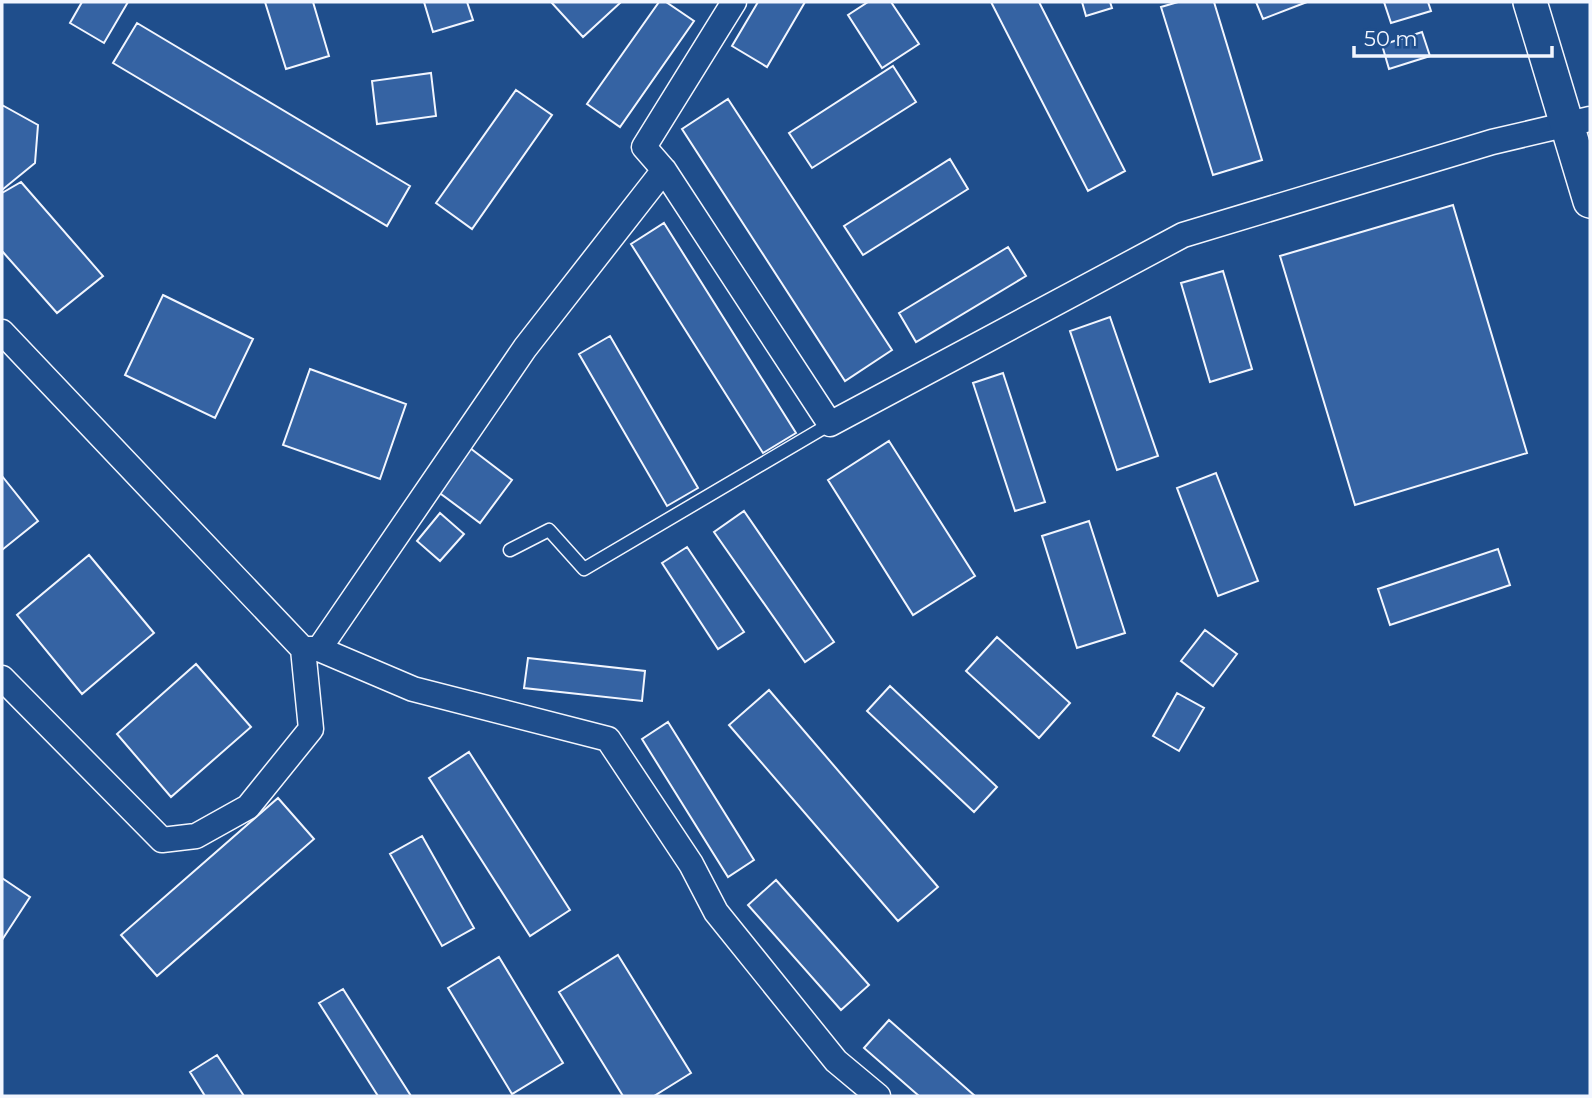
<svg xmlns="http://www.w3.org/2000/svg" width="1592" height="1098" font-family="Montserrat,sans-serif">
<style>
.building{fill:#3563a3;stroke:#f2f6ff;stroke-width:2}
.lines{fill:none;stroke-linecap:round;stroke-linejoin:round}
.lane-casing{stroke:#f2f6ff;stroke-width:15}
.street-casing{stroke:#f2f6ff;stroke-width:27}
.secondary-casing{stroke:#f2f6ff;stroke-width:36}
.lane{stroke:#1f4e8c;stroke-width:12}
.street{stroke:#1f4e8c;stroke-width:24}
.secondary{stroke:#1f4e8c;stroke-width:33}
</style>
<rect width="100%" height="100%" fill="#1f4e8c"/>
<!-- building -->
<path class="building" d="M82 2H128L104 43 70 23Z
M265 2H313L329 56 286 69Z
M424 2H467L473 20 433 32Z
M551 2H619L620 3 583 37Z
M659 2H666L694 21 620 127 587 104Z
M758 2H805L767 67 732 46Z
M868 2H891L919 44 882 68 848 15Z
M991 2H1039L1125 171 1088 191Z
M1082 2H1110L1112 8 1086 16Z
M1178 2H1214L1262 160 1213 175 1161 7Z
M1256 2H1307L1263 19Z
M1384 2H1428L1431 11 1391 23Z
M137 23 410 186 387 226 113 63Z
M1422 32 1430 56 1389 69 1382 45Z
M893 66 916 102 812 168 789 133Z
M431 73 436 116 377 124 372 81Z
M516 90 552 115 472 229 436 203Z
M728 99 892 350 845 381 682 129Z
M2 105 38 125 35 163 2 190Z
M950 159 968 189 863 255 844 226Z
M21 182 103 276 57 313 2 251V193Z
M1453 205 1527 453 1355 505 1280 256Z
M664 223 796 433 763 453 631 244Z
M1008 247 1026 276 916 342 899 313Z
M1223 271 1252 369 1210 382 1181 283Z
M163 295 253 339 215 418 125 375Z
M1110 317 1158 456 1117 470 1070 331Z
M610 336 698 488 667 506 579 354Z
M310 369 406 404 380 479 283 445Z
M1003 373 1045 502 1015 511 973 383Z
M889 441 975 576 913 615 828 480Z
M470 448 512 480 480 523 437 491Z
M1216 473 1258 581 1218 596 1177 488Z
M2 476 38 521 2 550Z
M744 511 834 642 805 662 714 532Z
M440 513 464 534 440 561 417 541Z
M1089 521 1125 633 1077 648 1042 536Z
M687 547 744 632 718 649 662 563Z
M1498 549 1510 585 1390 625 1378 589Z
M89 555 154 633 82 694 17 615Z
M1205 630 1237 654 1213 686 1181 661Z
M997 637 1070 703 1039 738 966 671Z
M528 658 645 671 642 701 524 688Z
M196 664 251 727 171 797 117 734Z
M890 686 997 787 974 812 867 711Z
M769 690 938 887 898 921 729 725Z
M1177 693 1204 708 1179 751 1153 736Z
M668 722 754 860 728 877 642 739Z
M469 752 570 910 530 936 429 778Z
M278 798 314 839 157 976 121 935Z
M422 836 474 928 442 946 390 854Z
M2 878 30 897 2 940Z
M776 880 869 985 841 1010 748 905Z
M618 955 691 1073 654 1096H623L559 992Z
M499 957 563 1063 512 1094 448 988Z
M343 989 411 1096H378L319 1003Z
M889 1020 975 1096H919L864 1048Z
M217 1055 244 1096H205L190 1072Z"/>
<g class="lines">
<!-- lane casing -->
<g class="lane-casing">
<path id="lane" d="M510 550 549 530 584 569 830 424"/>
</g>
<!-- street casing -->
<g class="street-casing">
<path id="street" d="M734 2 644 147 664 170 830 424 1183 235 1492 142 1590 119
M2 332 303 649H319L413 689 608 739 691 864 716 912 836 1061 878 1096
M319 649 525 348 664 170
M2 678 162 840 196 836 248 807 311 729 303 649"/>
</g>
<!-- secondary casing -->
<g class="secondary-casing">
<path id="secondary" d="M1530 2 1590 201"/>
</g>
<!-- lane -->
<use href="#lane" class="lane"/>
<!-- street -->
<use href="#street" class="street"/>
<!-- secondary -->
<use href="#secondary" class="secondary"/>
</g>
<!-- border -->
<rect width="1592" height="1098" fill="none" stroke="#f2f6ff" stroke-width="7"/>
<!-- scale -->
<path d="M1354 46v10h198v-10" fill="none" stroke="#f2f6ff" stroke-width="3.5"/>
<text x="1364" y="46" font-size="21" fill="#f2f6ff" stroke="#1f4e8c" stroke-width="5" paint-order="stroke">50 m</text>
</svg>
